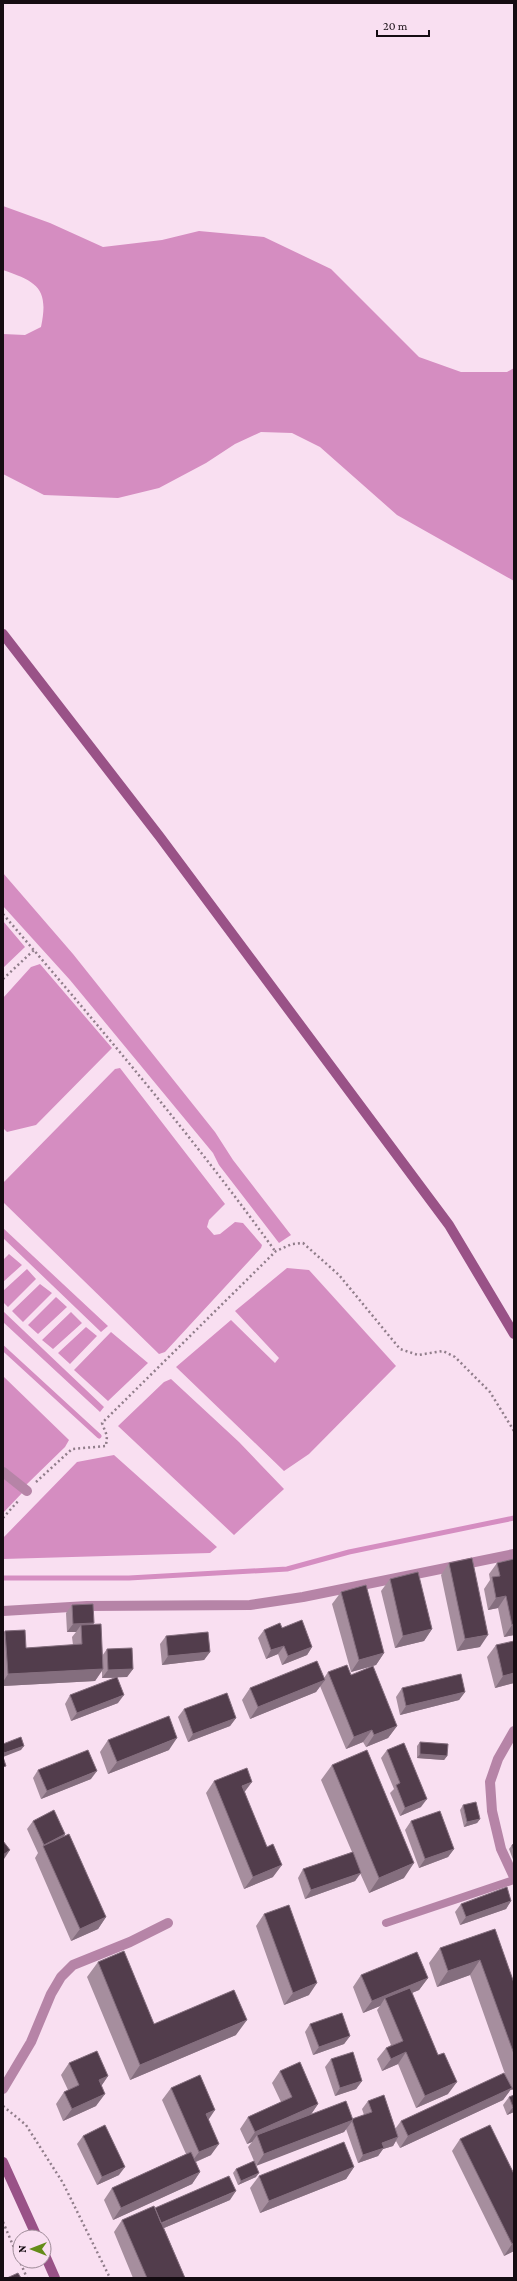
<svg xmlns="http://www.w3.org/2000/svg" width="517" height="2281" font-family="'Crimson Pro',serif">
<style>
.water{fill:#d58dc1}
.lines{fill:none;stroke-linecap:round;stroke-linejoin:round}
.stream{stroke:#d58dc1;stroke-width:5}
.path{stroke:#907d8a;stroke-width:2.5;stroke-dasharray:2 3;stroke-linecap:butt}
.lane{stroke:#b684a7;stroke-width:8}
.street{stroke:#b684a7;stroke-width:10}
.secondary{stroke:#995287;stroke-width:10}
.wall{fill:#a68e9e}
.shaded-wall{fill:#846e7e}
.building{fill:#523d4c;stroke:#846e7e}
</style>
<rect width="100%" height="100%" fill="#f9dff1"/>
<!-- water -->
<path class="water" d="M3 206 50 223 103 247 162 240 199 231 264 237 331 269 419 357 461 372H507L514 368V581L397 515 320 447 292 433 261 432 235 444 206 463 159 488 118 498 44 495 3 474V334L25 335 41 327C49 289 38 282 3 270Z
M3 873 73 954 215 1132 233 1160 291 1235 279 1243 219 1165 213 1153 70 980 3 906Z
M3 921 25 947 3 968Z
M40 964 112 1048 36 1125 7 1132 3 1128V998L31 967Z
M120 1068 225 1204 209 1220 207 1227 214 1235 220 1234 235 1222 243 1223 262 1245 261 1248 165 1352 159 1354 3 1202V1183L115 1069Z
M3 1228 108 1326 101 1332 3 1238Z
M9 1254 22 1265 3 1282V1260Z
M287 1268 309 1270 396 1366 309 1454 284 1471 176 1367 231 1320 275 1363 279 1358 235 1311Z
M27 1269 36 1279 8 1307 3 1302V1291Z
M40 1284 52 1293 23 1322 12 1311Z
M56 1297 67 1307 38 1334 28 1325Z
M3 1311 104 1407 100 1412 3 1322Z
M71 1312 82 1323 53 1349 42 1340Z
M86 1327 97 1336 70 1364 58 1353Z
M111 1332 148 1363 108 1401 74 1370Z
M3 1376 69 1440 65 1447 26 1485 3 1467Z
M171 1379 239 1442 284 1489 234 1535 118 1426 164 1382Z
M114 1455 217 1547 210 1553 3 1559V1538L77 1462Z
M3 1476 23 1492 3 1513Z"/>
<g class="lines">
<!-- stream -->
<path class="stream" d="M3 1348 99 1436
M3 1578H129L287 1569 349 1552 514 1518"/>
<!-- path -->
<path class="path" d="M3 914C97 1024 191 1134 275 1251
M3 979 34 950
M36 1482 72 1449 106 1446 107 1436 102 1423 276 1251 292 1244 303 1243 339 1275 400 1349 418 1355 443 1351 455 1357 490 1392 514 1431
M3 1518 19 1500
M3 2106 26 2125 63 2183 110 2278
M3 2222 27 2278"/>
<!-- lane -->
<path class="lane" d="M386 1923 514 1880"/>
<!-- street -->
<path class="street" d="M3 1472 27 1491
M3 1611 87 1606 250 1605 303 1597 514 1554
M514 1731 498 1759 490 1782 492 1811 501 1849 514 1877
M3 2089 31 2042 51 1994 61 1977 73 1965 130 1942 168 1923"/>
<!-- secondary -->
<path class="secondary" d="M3 634 160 837 449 1225 514 1334
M3 2162 37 2237
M44 2253 55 2278"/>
</g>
<!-- wall -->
<path class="wall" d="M514 1559V1635L504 1637 498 1608 488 1610 484 1589 490 1580 489 1574 497 1563Z
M449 1563 480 1647 457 1651 441 1575Z
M390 1579 432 1629 424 1641 395 1648 381 1591Z
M341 1592 384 1653 376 1665 351 1672 332 1604Z
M72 1605 93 1625 102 1656 107 1649 133 1669 127 1677H117L118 1703 71 1721 65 1704 70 1695 117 1678H102V1671L95 1681 3 1686V1634L5 1631 26 1648 73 1645 72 1637 76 1632H67L66 1613Z
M282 1628 312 1647 307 1655 282 1665 278 1654 266 1659 258 1638 264 1630Z
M166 1636 210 1652 204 1660 162 1665 160 1644Z
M496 1645 514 1683 495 1688 487 1657Z
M328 1672 351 1675 397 1726 388 1738 366 1747 363 1742 346 1749 320 1686 316 1692 250 1719 242 1700 250 1688 324 1678Z
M402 1688 465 1692 459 1700 400 1715 396 1697Z
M184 1709 236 1718 230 1726 188 1742 178 1717Z
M108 1740 169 1750 108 1774 100 1752Z
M420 1742 447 1756 444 1760 417 1758V1746Z
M387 1750 421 1807 400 1816 390 1793 394 1789 381 1758Z
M332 1765 404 1878 369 1893 360 1873 355 1881 305 1899 298 1878 303 1869 352 1852 321 1780Z
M38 1770 91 1779 41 1799 33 1778Z
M214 1781 245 1792 273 1877 244 1889 206 1793Z
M463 1805 480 1819 477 1823 464 1827 460 1810Z
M33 1821 65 1834 64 1837 106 1917 98 1929 71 1941 35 1858 38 1853 27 1829Z
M411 1821 454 1849 448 1857 419 1868 405 1830Z
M514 1844V1862L509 1849 512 1845Z
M511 1901 506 1909 460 1925 455 1912 461 1904Z
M264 1914 309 1995 284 2005 256 1926Z
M495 1929 514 1983V2089L511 2090V2089L503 2100 400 2148 396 2141 393 2146 383 2149 378 2156 358 2163 346 2129 344 2132 256 2165V2177L238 2185 233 2173 236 2169 254 2161 248 2147 252 2142 247 2144 240 2129 248 2117 281 2102 272 2083 280 2071 318 2104 311 2114 352 2119 364 2115 362 2109 368 2101 395 2129 401 2121 505 2074 470 1975 437 1987 429 1963 440 1948Z
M98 1962 154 2024 236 2035 130 2080 87 1977Z
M361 1975 428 1978 419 1990 412 1993 448 2094 416 2108 398 2064 382 2071 377 2059 386 2048 391 2045 377 2010 380 2006 363 2013 353 1987Z
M310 2024 350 2036 344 2044 313 2055 305 2032Z
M331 2059 362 2081 356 2089 335 2096 325 2067Z
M69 2063 108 2076 101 2086 96 2106 63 2121 56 2104 64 2092 68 2090 61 2075Z
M171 2088 209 2120 211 2155 196 2162 200 2172 192 2184 113 2220 104 2200 112 2188 186 2154 162 2100Z
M514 2095V2112L507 2115 503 2105 509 2097Z
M83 2136 119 2175 97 2185 77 2144Z
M460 2139 514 2174V2251L504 2256 452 2151Z
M354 2167 346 2179 260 2213 250 2188 259 2176Z
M230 2200 164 2228 185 2278H133L114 2232 122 2220 155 2208Z"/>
<!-- shaded-wall -->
<path class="shaded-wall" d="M506 1596 498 1608 488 1610 496 1598Z
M94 1623 88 1631 81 1625 76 1632H67L73 1624Z
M514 1624V1635L504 1637 512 1625Z
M432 1629 424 1641 395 1648 403 1636Z
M488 1635 480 1647 457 1651 465 1639Z
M284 1646 278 1654 266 1659 271 1650Z
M312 1647 307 1655 282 1665 288 1656Z
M210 1652 204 1660 162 1665 168 1656Z
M384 1653 376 1665 351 1672 359 1660Z
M103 1669 95 1681 3 1686V1682L8 1674Z
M133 1669 127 1677 102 1678 108 1670Z
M514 1673V1683L495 1688 503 1676Z
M325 1680 316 1692 250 1719 258 1707Z
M465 1692 459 1700 400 1715 406 1706Z
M124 1695 118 1703 71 1721 77 1713Z
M236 1718 230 1726 188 1742 193 1734Z
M397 1726 388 1738 366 1747 374 1735Z
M372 1730 363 1742 346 1749 354 1737Z
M177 1738 169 1750 108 1774 117 1762Z
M24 1746 21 1750 3 1757V1755L4 1753Z
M420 1754 447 1756 444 1760 417 1758Z
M97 1771 91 1779 41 1799 47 1791Z
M252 1782 243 1794 242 1786Z
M427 1799 421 1807 400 1816 405 1808Z
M480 1819 477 1823 464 1827 467 1822Z
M65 1834 60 1842 43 1846 44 1845Z
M454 1849 448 1857 419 1868 425 1859Z
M10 1850 4 1859H3V1855Z
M414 1863 404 1878 369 1893 379 1878Z
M282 1865 273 1877 244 1889 253 1877Z
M361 1873 355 1881 305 1899 311 1890Z
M511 1901 506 1909 460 1925 466 1917Z
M106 1917 98 1929 71 1941 80 1929Z
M480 1960 470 1975 437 1987 448 1971Z
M428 1978 419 1990 387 2003 385 1998 380 2006 363 2013 372 2001Z
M317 1983 309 1995 284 2005 293 1993Z
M247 2020 236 2035 130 2080 140 2065Z
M350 2036 344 2044 313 2055 319 2047Z
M406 2052 398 2064 382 2071 391 2059Z
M108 2076 100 2088 99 2080Z
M362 2081 356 2089 335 2096 340 2088Z
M457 2082 448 2094 416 2108 425 2096Z
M514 2086V2089L511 2090Z
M512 2088 503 2100 400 2148 408 2136Z
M105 2094 96 2106 63 2121 72 2109Z
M318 2104 310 2116 257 2135 252 2142 247 2144 255 2132Z
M514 2106V2112L507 2115 513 2107Z
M215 2110 207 2122 206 2114Z
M353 2120 344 2132 256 2166 264 2154Z
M398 2137 393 2146 383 2149 378 2156 358 2163 363 2155 382 2143Z
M219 2144 211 2155 190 2164 199 2152Z
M125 2167 119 2175 97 2185 102 2177Z
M354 2167 346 2179 260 2213 269 2201Z
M200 2172 192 2184 113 2220 121 2208Z
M259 2173 256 2177 238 2185 241 2181Z
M236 2191 230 2200 152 2233 158 2225Z
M514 2243V2251L504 2256 512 2244Z"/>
<!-- building -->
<path class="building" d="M472 1558 488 1635 465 1639 449 1563Z
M514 1559V1624L512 1625 506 1596 496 1598 492 1577 500 1576 497 1563Z
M418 1572 432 1629 403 1636 390 1579Z
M366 1585 384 1653 359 1660 341 1592Z
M93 1604 94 1623 73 1624 72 1605Z
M302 1620 312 1647 288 1656 284 1646 271 1650 264 1630 280 1623 282 1628Z
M101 1624 103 1669 8 1674 5 1631 25 1630 26 1648 82 1644 81 1625Z
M208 1632 210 1652 168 1656 166 1636Z
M514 1641V1673L503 1676 496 1645Z
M132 1648 133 1669 108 1670 107 1649Z
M317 1661 325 1680 258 1707 250 1688Z
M347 1665 351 1675 373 1666 397 1726 374 1735 372 1730 354 1737 328 1672Z
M461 1674 465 1692 406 1706 402 1688Z
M117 1677 124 1695 77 1713 70 1695Z
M227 1693 236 1718 193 1734 184 1709Z
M169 1716 177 1738 117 1762 108 1740Z
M21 1737 24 1746 4 1753 3 1749V1744Z
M420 1742 448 1744 447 1756 420 1754Z
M404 1743 427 1799 405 1808 396 1785 400 1783 387 1750Z
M88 1750 97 1771 47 1791 38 1770Z
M367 1750 414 1863 379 1878 332 1765Z
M3 1757 6 1766 3 1767Z
M247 1768 252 1782 242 1786 267 1847 273 1844 282 1865 253 1877 214 1781Z
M476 1802 480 1819 467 1822 463 1805Z
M54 1810 65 1834 44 1845 33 1821Z
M440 1811 454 1849 425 1859 411 1821Z
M69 1834 106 1917 80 1929 43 1846Z
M3 1841 10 1850 3 1855Z
M514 1844V1851L512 1845Z
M353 1852 361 1873 311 1890 303 1869Z
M507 1887 511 1901 466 1917 461 1904Z
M289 1905 317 1983 293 1993 264 1914Z
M495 1929 514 1983V2054L480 1960 448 1971 440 1948Z
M124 1951 154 2024 234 1990 247 2020 140 2065 98 1962Z
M417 1952 428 1978 372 2001 361 1975Z
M410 1988 438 2055 444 2053 457 2082 425 2096 406 2052 391 2059 386 2048 403 2041 385 1998Z
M342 2013 350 2036 319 2047 310 2024Z
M97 2051 108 2076 99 2080 105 2094 72 2109 64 2092 79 2085 69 2063Z
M353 2052 362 2081 340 2088 331 2059Z
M300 2062 318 2104 255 2132 248 2117 292 2097 280 2071Z
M504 2073 512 2088 408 2136 401 2121Z
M200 2075 215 2110 206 2114 219 2144 199 2152 171 2088Z
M384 2095 398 2137 382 2143 384 2148 363 2155 352 2120H353L352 2119 372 2112 368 2101Z
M514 2095V2106L513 2107 509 2097Z
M346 2101 353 2120 264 2154 257 2135Z
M105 2125 125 2167 102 2177 83 2136Z
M490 2125 514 2174V2243L512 2244 460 2139Z
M344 2142 354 2167 269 2201 259 2176Z
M191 2152 200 2172 121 2208 112 2188Z
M254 2161 259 2173 241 2181 236 2169Z
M229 2176 236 2191 161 2223 155 2208Z
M154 2206 185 2278H147L122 2220Z
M18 2273 21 2278H7Z"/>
<!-- border -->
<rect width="517" height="2281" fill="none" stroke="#150c12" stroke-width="8"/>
<!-- north arrow -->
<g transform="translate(32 2249) rotate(270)"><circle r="19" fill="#f9dff1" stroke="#9e8b98"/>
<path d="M0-3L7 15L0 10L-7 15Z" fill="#648c18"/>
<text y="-6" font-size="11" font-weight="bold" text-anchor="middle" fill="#150c12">N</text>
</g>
<!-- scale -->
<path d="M377 30v6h52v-6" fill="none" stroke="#150c12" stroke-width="2"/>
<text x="383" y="30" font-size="12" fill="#150c12" stroke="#f9dff1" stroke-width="3" paint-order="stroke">20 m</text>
</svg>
